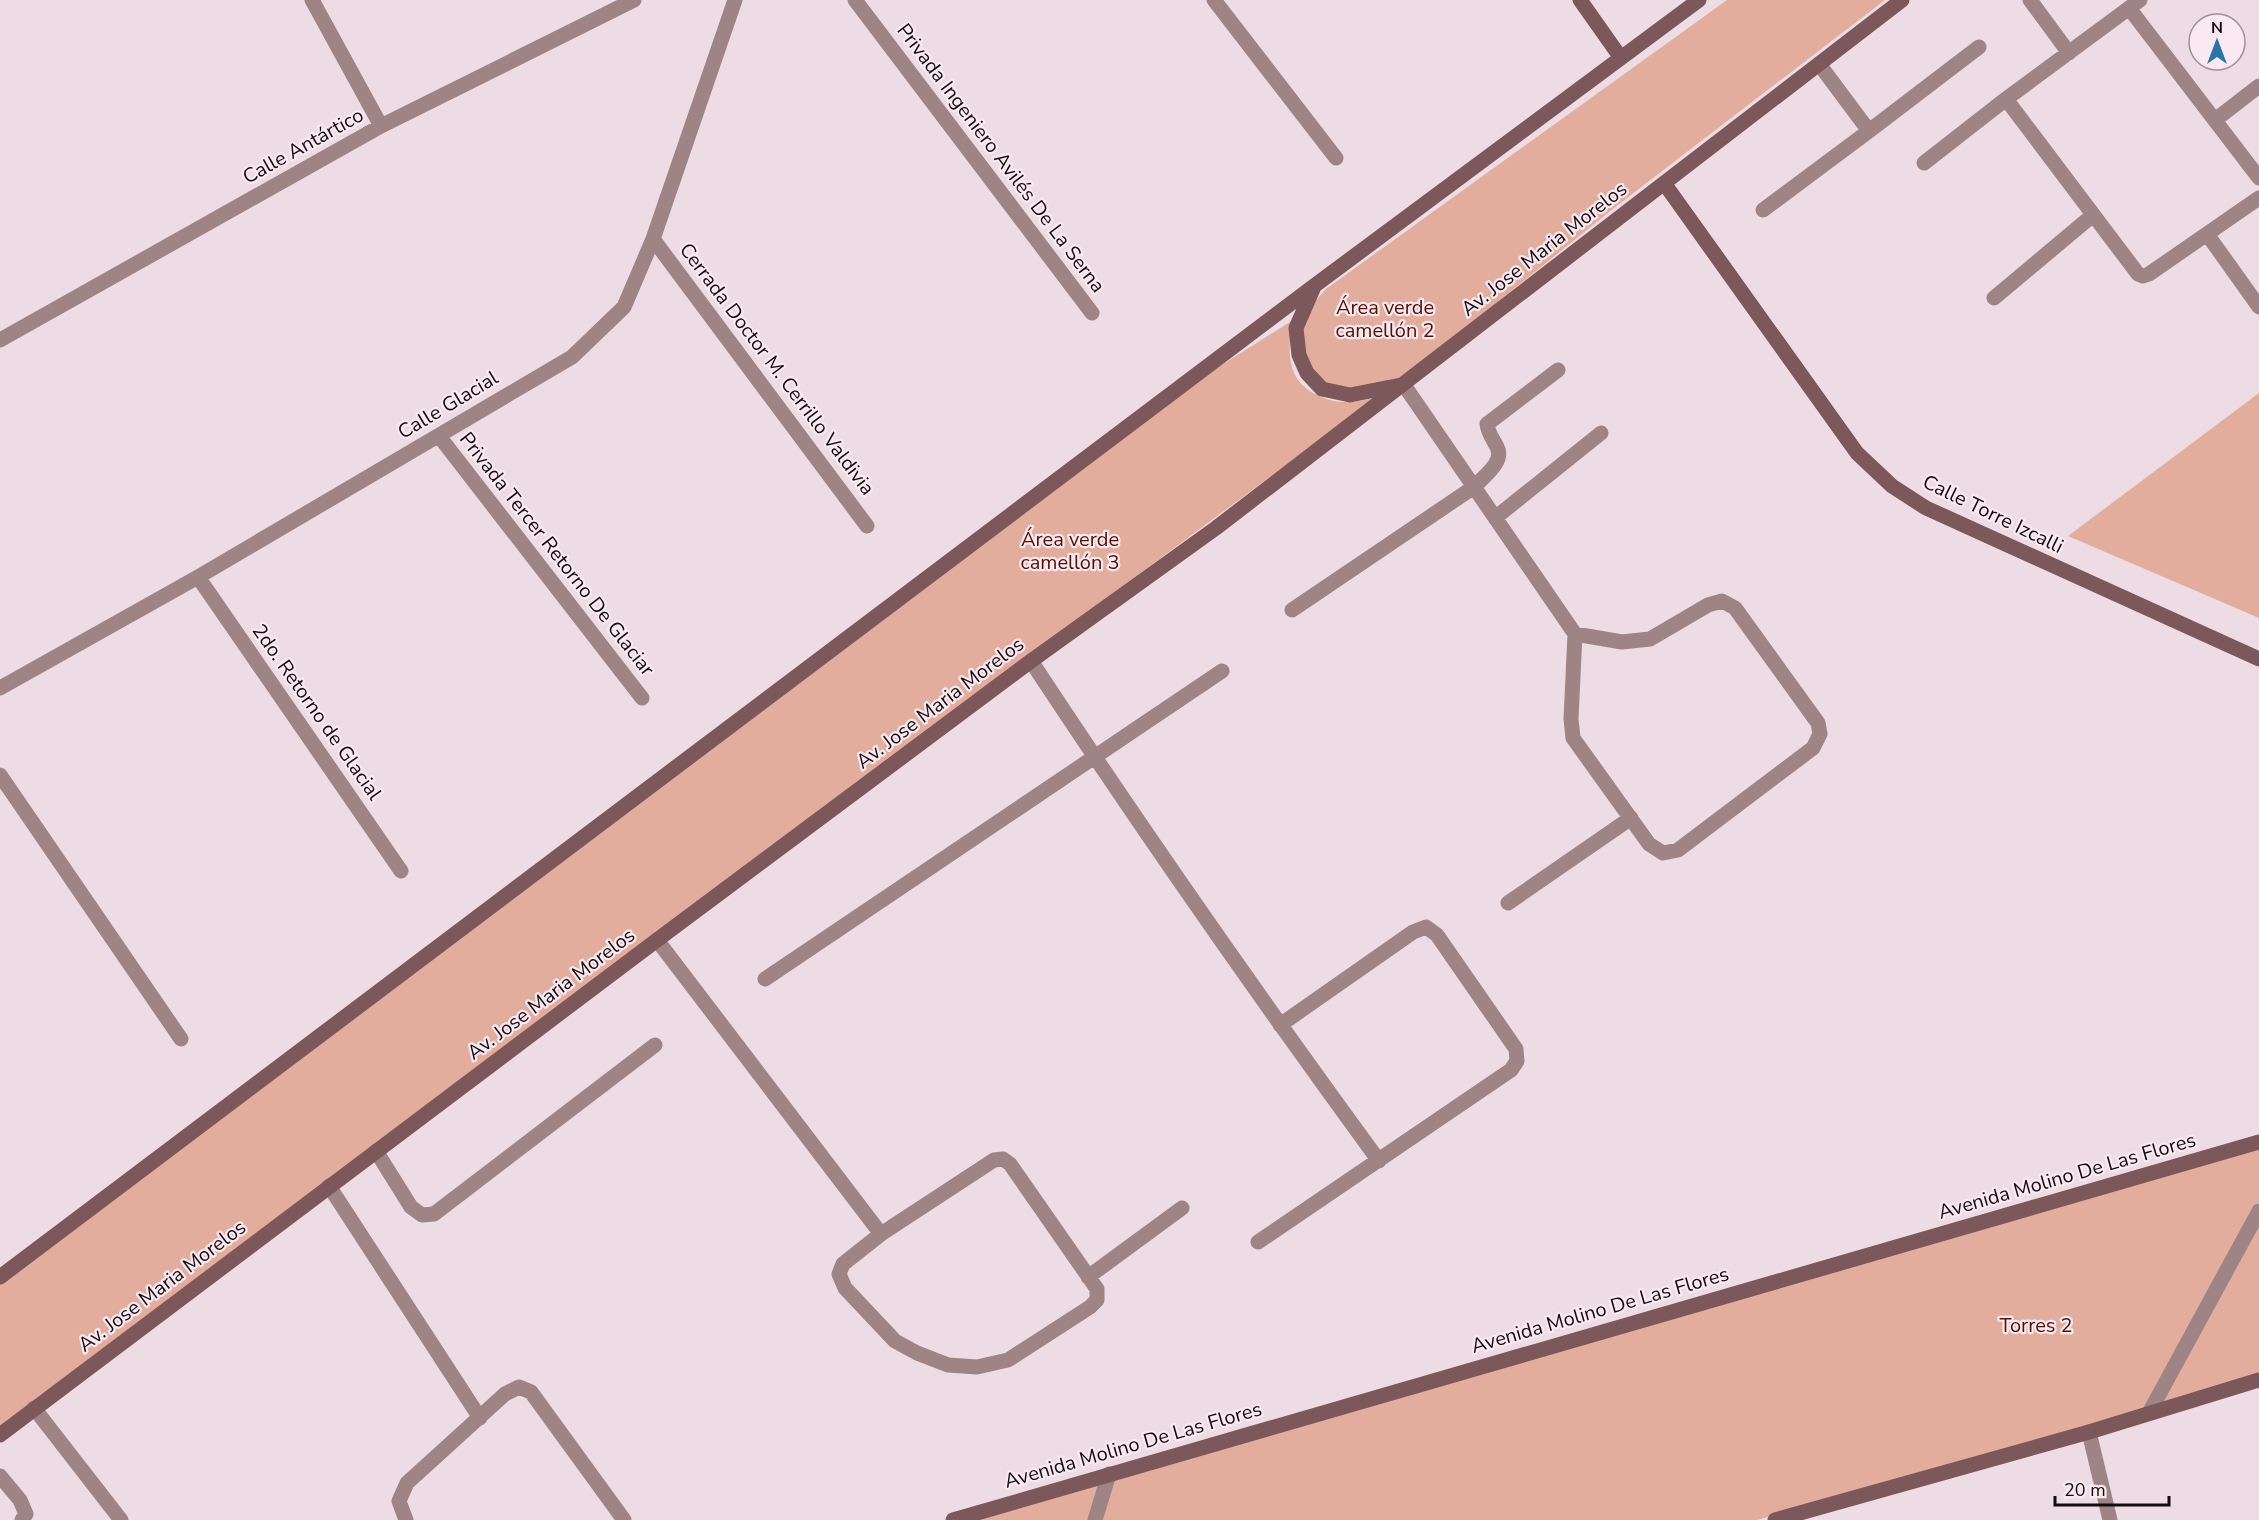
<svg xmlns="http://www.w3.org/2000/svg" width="2259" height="1520" font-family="'Nunito Sans',sans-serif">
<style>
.green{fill:#e3ad9e}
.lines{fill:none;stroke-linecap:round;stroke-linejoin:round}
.street{stroke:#9e8485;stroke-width:15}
.secondary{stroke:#7c585a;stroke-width:15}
.labels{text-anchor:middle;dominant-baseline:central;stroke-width:4.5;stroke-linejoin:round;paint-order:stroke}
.street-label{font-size:20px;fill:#120d0f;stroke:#fae9f0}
.park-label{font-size:20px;fill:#531100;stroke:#fae9f0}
</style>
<rect width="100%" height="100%" fill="#eddce3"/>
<!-- green -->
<path class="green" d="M1727 0H1885L1614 208 1416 368 1391 384 1353 394 1322 389 1304 368 1301 317 1326 289Z
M1293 320C1288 348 1285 377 1313 393 1323 398 1333 402 1344 402 1355 403 1365 399 1376 398L520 1034 0 1427V1284L1217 368Z
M2259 393V618L2068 536Z
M2259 1146V1202L2147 1408 1757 1520H1100L1113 1478Z
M2259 1222V1375L2157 1405Z
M1105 1477 1092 1520H960Z"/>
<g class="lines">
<!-- street -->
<path class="street" d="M312 0 381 126
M855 0 1092 313
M1214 0 1336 158
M2030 0 2069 53
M2129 8 2259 178
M1819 64 1869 131 1979 47
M2006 99 2138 274 2143 276 2149 274 2259 198
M2215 120 2259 86
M1924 163 2006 99 2140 0
M1763 210 1869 131
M2207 234 2259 307
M653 239 867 526
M1994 298 2093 215
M0 340 381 126 634 0
M1404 385 1575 634 1571 719 1573 738 1649 844 1663 853 1678 850 1813 748 1820 734 1818 723 1735 608 1722 601 1708 605 1650 639 1622 642 1575 634
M439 436 642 698
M1495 518 1601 433
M198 577 401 871
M1292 610 1474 487C1483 477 1505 462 1497 447 1493 439 1488 433 1487 424L1558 370
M1031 661C1143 831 1259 997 1379 1161
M0 688 198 577 572 357 624 307 653 239 735 0
M0 775 181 1039
M1508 903 1631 818
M657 940 881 1234
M765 979 1222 671
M376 1151 411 1207 422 1215 434 1214 655 1045
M1003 1159 1010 1164 1097 1289V1300L1090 1307 1008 1360 977 1367 948 1365 917 1353 895 1341 845 1288 839 1274 843 1264 881 1234 994 1160Z
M329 1186 480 1418
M1258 1242 1511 1070 1517 1061 1516 1049 1437 935 1426 927 1413 932 1280 1025
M1088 1277 1182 1208
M34 1408 121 1520
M2149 1413 2259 1211
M2089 1432 2110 1520
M0 1476 20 1500 26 1514 22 1520
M406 1520 399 1501 407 1483 505 1394 519 1387 531 1392 624 1520
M1095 1520 1109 1474"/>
<!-- secondary -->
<path class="secondary" d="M1580 0 1621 58
M1664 183 1857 453 1892 486 1926 508 2259 659
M1313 289 1296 328 1299 355 1307 373 1322 389 1350 395 1401 385
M0 1277 1314 286 1699 0
M0 1435 657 940 1031 661 1216 528 1902 0
M953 1520 2259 1142
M1775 1520 2089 1432 2259 1380"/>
</g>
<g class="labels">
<!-- street labels -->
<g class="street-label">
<text transform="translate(303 146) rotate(-29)">Calle Antártico</text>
<text transform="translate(1001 158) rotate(53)">Privada Ingeniero Avilés De La Serna</text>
<text transform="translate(1544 249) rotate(-38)">Av. Jose Maria Morelos</text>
<text transform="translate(777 369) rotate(53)">Cerrada Doctor M. Cerrillo Valdivia</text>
<text transform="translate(448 405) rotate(-31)">Calle Glacial</text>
<text transform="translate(1993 514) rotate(26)">Calle Torre Izcalli</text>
<text transform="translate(557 554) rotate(52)">Privada Tercer Retorno De Glaciar</text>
<text transform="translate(940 703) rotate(-37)">Av. Jose Maria Morelos</text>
<text transform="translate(317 712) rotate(55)">2do. Retorno de Glacial</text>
<text transform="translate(551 994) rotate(-37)">Av. Jose Maria Morelos</text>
<text transform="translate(2067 1176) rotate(-16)">Avenida Molino De Las Flores</text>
<text transform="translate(162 1286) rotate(-37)">Av. Jose Maria Morelos</text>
<text transform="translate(1600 1310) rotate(-16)">Avenida Molino De Las Flores</text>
<text transform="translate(1133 1445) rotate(-16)">Avenida Molino De Las Flores</text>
</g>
<!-- park labels -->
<g class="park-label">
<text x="1385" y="307">Área verde<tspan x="1385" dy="23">camellón 2</tspan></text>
<text x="1070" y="539">Área verde<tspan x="1070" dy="23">camellón 3</tspan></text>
<text x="2036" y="1325">Torres 2</text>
</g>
</g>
<!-- north arrow -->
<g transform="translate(2217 42)"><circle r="28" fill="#fae9f0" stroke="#9d9196" stroke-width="1.5"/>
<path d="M0-4.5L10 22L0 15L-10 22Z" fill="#2876a8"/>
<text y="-9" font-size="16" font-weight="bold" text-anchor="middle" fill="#120d0f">N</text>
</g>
<!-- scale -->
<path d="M2055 1496v9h114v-9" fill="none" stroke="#120d0f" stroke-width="3"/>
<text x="2064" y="1496" font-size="18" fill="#120d0f" stroke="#fae9f0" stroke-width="4.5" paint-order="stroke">20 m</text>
</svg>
